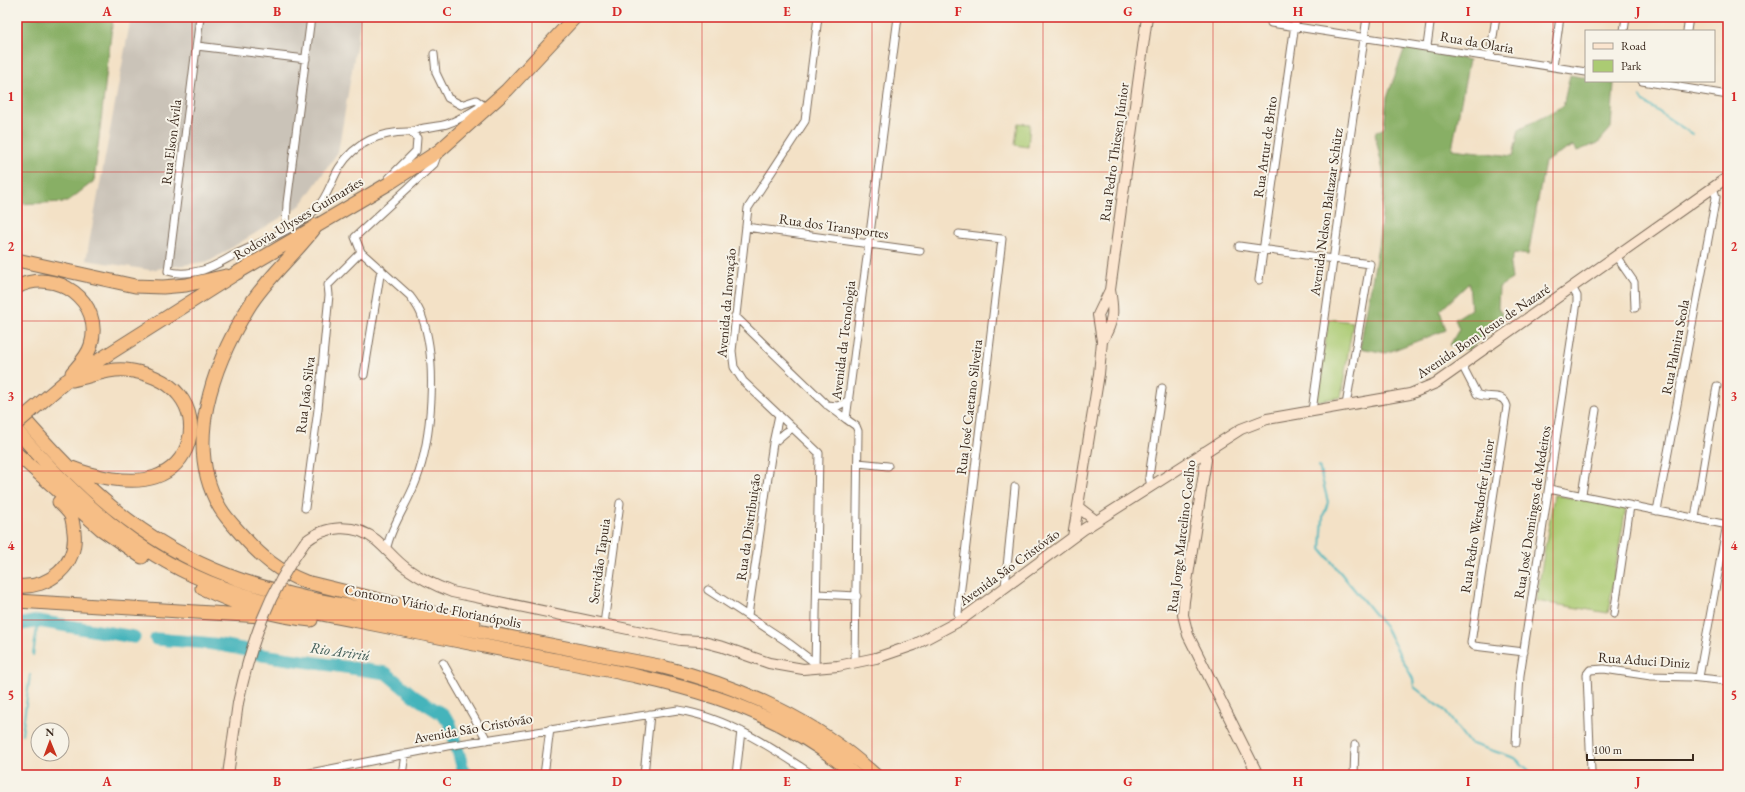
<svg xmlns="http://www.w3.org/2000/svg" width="1745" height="792" font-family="'EB Garamond',serif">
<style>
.industrial{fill:#cac3b8}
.green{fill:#abcb73;stroke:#737a48}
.forest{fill:#88af65;stroke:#626c42}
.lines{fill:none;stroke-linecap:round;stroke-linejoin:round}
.stream{stroke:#44b4bb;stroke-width:2}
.river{stroke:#44b4bb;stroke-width:13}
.street-casing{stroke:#7b6a59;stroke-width:9}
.secondary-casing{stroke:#7b6a59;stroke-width:12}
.highway-casing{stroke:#7b6a59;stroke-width:15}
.street{stroke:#fff;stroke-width:7}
.secondary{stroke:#fbe5cf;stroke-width:10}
.highway{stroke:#f6be86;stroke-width:13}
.secondary-bridge-casing{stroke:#7b6a59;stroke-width:12;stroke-linecap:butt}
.highway-bridge-casing{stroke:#7b6a59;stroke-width:15;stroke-linecap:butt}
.secondary-bridge{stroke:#fbe5cf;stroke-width:10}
.highway-bridge{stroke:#f6be86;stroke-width:13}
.grid{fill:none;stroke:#d62828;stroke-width:1;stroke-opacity:0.55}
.labels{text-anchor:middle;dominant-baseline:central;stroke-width:4;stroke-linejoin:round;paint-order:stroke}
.street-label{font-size:14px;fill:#3b2a1e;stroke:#f7f3e8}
.water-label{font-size:15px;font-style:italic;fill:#3e5a55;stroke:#f7f3e8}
.neatline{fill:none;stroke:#d62828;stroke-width:1.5}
.grid-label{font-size:13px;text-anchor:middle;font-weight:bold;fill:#d62828}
</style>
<rect width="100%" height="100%" fill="#f7f3e8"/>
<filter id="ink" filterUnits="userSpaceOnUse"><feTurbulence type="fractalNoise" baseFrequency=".025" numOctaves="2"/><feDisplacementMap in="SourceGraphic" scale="8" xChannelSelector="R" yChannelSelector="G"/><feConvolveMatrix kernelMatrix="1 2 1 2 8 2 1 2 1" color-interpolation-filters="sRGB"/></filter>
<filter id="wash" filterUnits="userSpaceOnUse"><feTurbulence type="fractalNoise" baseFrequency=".012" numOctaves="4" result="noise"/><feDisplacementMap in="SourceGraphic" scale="16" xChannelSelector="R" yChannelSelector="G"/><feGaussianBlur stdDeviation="0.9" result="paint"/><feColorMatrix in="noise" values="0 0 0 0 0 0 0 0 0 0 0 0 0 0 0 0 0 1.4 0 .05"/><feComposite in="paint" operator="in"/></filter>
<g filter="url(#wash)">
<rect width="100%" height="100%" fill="#f3e1c6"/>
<!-- industrial -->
<path class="industrial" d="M131 17H361L338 152 301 205 210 261 150 270 86 260Z"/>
<!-- green -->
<path class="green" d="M1018 123 1030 124 1028 147 1015 145Z
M1329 319 1353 322 1341 397 1316 401Z
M1554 495 1626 507 1608 613 1536 601Z"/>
<!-- forest -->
<path class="forest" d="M17 17H113L94 181 67 202 17 204Z
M1405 47 1469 60 1452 149 1513 156 1519 129 1563 106 1570 75 1586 78V81L1614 83 1611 128 1598 143 1577 151 1573 146 1545 162 1528 255 1514 253 1510 265 1512 279 1499 287 1498 308 1505 319 1469 350 1450 345 1459 329 1455 319 1471 309 1469 283 1440 311 1446 330 1386 353 1360 348C1369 292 1383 237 1384 181 1384 169 1377 147 1375 133L1384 128 1387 98Z"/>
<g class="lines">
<!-- stream -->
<path class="stream" d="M1641 97 1644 102 1692 134
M1319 466 1328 502 1323 517 1321 549 1385 627 1413 679 1414 687 1444 710 1469 743 1515 758 1534 775
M33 655 38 621
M22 734 30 675"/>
<!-- river -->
<path class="river" d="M17 625 38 621 134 637
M156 639C191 642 229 643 262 655L386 673 415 697 442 714 450 723 463 769 467 775"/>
</g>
</g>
<g filter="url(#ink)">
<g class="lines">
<!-- street casing -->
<g class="street-casing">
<path id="street" d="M200 17 168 271C179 275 192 273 203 270 214 267 226 259 236 254 261 242 299 228 317 208 328 196 331 181 339 168 355 142 382 131 411 132 418 127 438 127 447 124 459 120 468 114 478 108H482
M1271 23 1586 72
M1624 31 1626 17
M1687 31 1689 17
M197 46 306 59
M1427 46 1431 17
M434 54 436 73 448 98 461 105 476 100 487 108
M1490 57 1496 17
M1553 67 1560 17
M1642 81 1728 95
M1728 106V120
M389 178 416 151 417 138 411 132
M746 227 920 251
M286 229 287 203 311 17
M959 234 1002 239 958 613 961 620
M1239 246 1370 264 1346 405
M1616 256 1634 282 1635 308
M1259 280 1296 17
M735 316 826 404 846 419
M1462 365 1477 394C1487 400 1503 391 1507 406L1471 643 1474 646 1524 652
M364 375 381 269
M827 405 838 406 849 400
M1312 411 1367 17
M773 443 786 432 793 428
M858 463 888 466
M1151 486 1149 477 1162 388
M1549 489 1728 525
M1582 494 1596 410
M305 508 318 409 329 295 328 285 361 252
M1657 511 1716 197 1713 187
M1695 518 1717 386
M386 551C391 526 407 505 416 481 432 439 438 360 422 317 420 309 415 303 410 296L361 252 355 237 434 164 438 153
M1005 587 1015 487
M708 590 786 641 815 663
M817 594 857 596
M1614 614 1630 506
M748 615 773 443 779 415
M604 624 620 503
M855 662 858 431 856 426 846 419 898 17
M443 663 487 740
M815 669 819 453 743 381 734 367 732 351 748 208 805 121 818 17
M1699 677 1727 524
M1516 743 1520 675 1577 302V296L1572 287
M1591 772 1587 674 1590 670 1604 669 1651 676 1690 677 1728 681
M300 775 447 746 678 710C728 718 771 747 813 775
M402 775 405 754
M544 775 550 729
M644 775 650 714
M736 775 741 731
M1354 775 1355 745"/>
</g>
<!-- secondary casing -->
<g class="secondary-casing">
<path id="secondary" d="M1102 341C1114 321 1114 312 1110 290L1147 17
M1204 452 1206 460 1184 601 1183 615 1188 635 1258 775
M1078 507 1096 521
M1073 537 1099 374 1102 341 1098 315 1110 290
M305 542C325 525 355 523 376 540 387 549 395 560 406 568 420 578 436 586 452 592L680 640 700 641 723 647 769 663 803 669 838 666 876 658 914 645 961 620 1084 529 1241 429 1267 419 1410 394 1436 383 1728 177
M228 775 238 703"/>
</g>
<!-- highway casing -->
<g class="highway-casing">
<path id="highway" d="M317 225C296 254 267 277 248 308 213 365 183 445 220 508 226 518 234 526 241 534 260 556 279 572 306 582L474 623
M17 260 135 286 163 287 186 285 226 276
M17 287C56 267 104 301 91 345 88 356 79 365 72 373
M66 381 235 274 388 184 439 151 507 90 575 17
M17 411C79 483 139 542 230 576 254 586 280 591 306 598L659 666C739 686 813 718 875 775
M17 431C68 489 121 542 192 575 245 600 301 610 358 621 422 634 486 646 550 659 661 680 767 698 855 775
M17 454 101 529 142 557
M72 468C94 477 131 485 155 477 189 466 202 423 179 395 167 380 145 372 126 370 108 368 90 377 72 380
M17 586C49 589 78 565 74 532 73 526 73 519 70 514 67 510 63 506 59 502
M202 588C238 605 271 616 311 620
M17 601 261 616"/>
</g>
<!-- street -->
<use href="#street" class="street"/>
<!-- secondary -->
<use href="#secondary" class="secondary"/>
<!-- highway -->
<use href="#highway" class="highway"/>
<!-- secondary-bridge casing -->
<g class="secondary-bridge-casing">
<path id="secondary-bridge" d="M238 703C251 642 268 593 305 542"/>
</g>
<!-- highway-bridge casing -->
<g class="highway-bridge-casing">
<path id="highway-bridge" d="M17 423 66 381"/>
</g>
<!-- secondary-bridge -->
<use href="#secondary-bridge" class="secondary-bridge"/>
<!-- highway-bridge -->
<use href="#highway-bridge" class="highway-bridge"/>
</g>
</g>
<!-- grid -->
<path class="grid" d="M192 17V775M362 17V775M532 17V775M702 17V775M872 17V775M1043 17V775M1213 17V775M1383 17V775M1553 17V775M17 172H1728M17 321H1728M17 471H1728M17 620H1728"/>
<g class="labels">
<!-- street labels -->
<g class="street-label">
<text transform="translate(1477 42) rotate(10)">Rua da Olaria</text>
<text transform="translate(171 142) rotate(-83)">Rua Elson Ávila</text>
<text transform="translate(1265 147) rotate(-82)">Rua Artur de Brito</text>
<text transform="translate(1114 152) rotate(-82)">Rua Pedro Thiesen Júnior</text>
<text transform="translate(1326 212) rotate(-82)">Avenida Nelson Baltazar Schütz</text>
<text transform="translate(298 218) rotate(-31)">Rodovia Ulysses Guimarães</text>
<text transform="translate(834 226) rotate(8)">Rua dos Transportes</text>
<text transform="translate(726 303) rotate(-85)">Avenida da Inovação</text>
<text transform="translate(1483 331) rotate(-34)">Avenida Bom Jesus de Nazaré</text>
<text transform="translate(843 340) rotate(-83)">Avenida da Tecnologia</text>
<text transform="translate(1675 347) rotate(-79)">Rua Palmira Seola</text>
<text transform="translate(305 395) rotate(-83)">Rua João Silva</text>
<text transform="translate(969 407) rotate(-83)">Rua José Caetano Silveira</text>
<text transform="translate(1532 512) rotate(-81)">Rua José Domingos de Medeiros</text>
<text transform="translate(1477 516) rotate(-81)">Rua Pedro Wersdorfer Júnior</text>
<text transform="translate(748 527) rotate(-82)">Rua da Distribuição</text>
<text transform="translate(1181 536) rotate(-83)">Rua Jorge Marcelino Coelho</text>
<text transform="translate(599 561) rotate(-82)">Servidão Tapuia</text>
<text transform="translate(1009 567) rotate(-36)">Avenida São Cristóvão</text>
<text transform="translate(433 606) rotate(11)">Contorno Viário de Florianópolis</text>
<text transform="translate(1644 660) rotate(4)">Rua Aduci Diniz</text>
<text transform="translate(473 728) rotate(-10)">Avenida São Cristóvão</text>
</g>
<!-- water labels -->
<g class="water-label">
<text transform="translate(340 651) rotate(8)">Rio Aririú</text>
</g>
</g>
<!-- margin -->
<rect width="1745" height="792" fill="none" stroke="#f7f3e8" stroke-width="44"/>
<!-- legend -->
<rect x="1585" y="30" width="130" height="52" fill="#f7f3e8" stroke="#aca397"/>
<rect x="1593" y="43" width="20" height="6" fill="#fbe5cf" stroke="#aca397"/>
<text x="1621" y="50" font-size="12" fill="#3b2a1e">Road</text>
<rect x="1593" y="60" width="20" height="12" fill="#abcb73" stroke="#aca397"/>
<text x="1621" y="70" font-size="12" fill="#3b2a1e">Park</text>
<!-- north arrow -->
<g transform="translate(50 742) rotate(359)"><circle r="19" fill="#f7f3e8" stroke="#aca397"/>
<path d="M0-3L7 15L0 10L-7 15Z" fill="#c8321e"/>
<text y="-6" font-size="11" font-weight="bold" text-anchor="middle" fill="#3b2a1e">N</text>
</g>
<!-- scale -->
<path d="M1587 754v6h106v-6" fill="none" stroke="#3b2a1e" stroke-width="2"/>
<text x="1593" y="754" font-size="12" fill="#3b2a1e" stroke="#f7f3e8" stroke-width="3" paint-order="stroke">100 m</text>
<rect x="22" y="22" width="1701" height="748" class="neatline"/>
<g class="grid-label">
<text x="107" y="16">A</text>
<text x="277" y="16">B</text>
<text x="447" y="16">C</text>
<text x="617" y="16">D</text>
<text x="787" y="16">E</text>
<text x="958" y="16">F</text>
<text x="1128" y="16">G</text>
<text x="1298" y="16">H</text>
<text x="1468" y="16">I</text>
<text x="1638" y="16">J</text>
<text x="11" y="101">1</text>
<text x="1734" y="101">1</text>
<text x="11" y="251">2</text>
<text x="1734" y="251">2</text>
<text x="11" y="401">3</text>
<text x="1734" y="401">3</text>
<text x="11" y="550">4</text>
<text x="1734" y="550">4</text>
<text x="11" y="700">5</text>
<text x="1734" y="700">5</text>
<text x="107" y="786">A</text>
<text x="277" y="786">B</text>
<text x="447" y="786">C</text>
<text x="617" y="786">D</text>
<text x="787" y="786">E</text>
<text x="958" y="786">F</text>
<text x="1128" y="786">G</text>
<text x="1298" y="786">H</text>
<text x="1468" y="786">I</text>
<text x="1638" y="786">J</text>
</g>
</svg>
